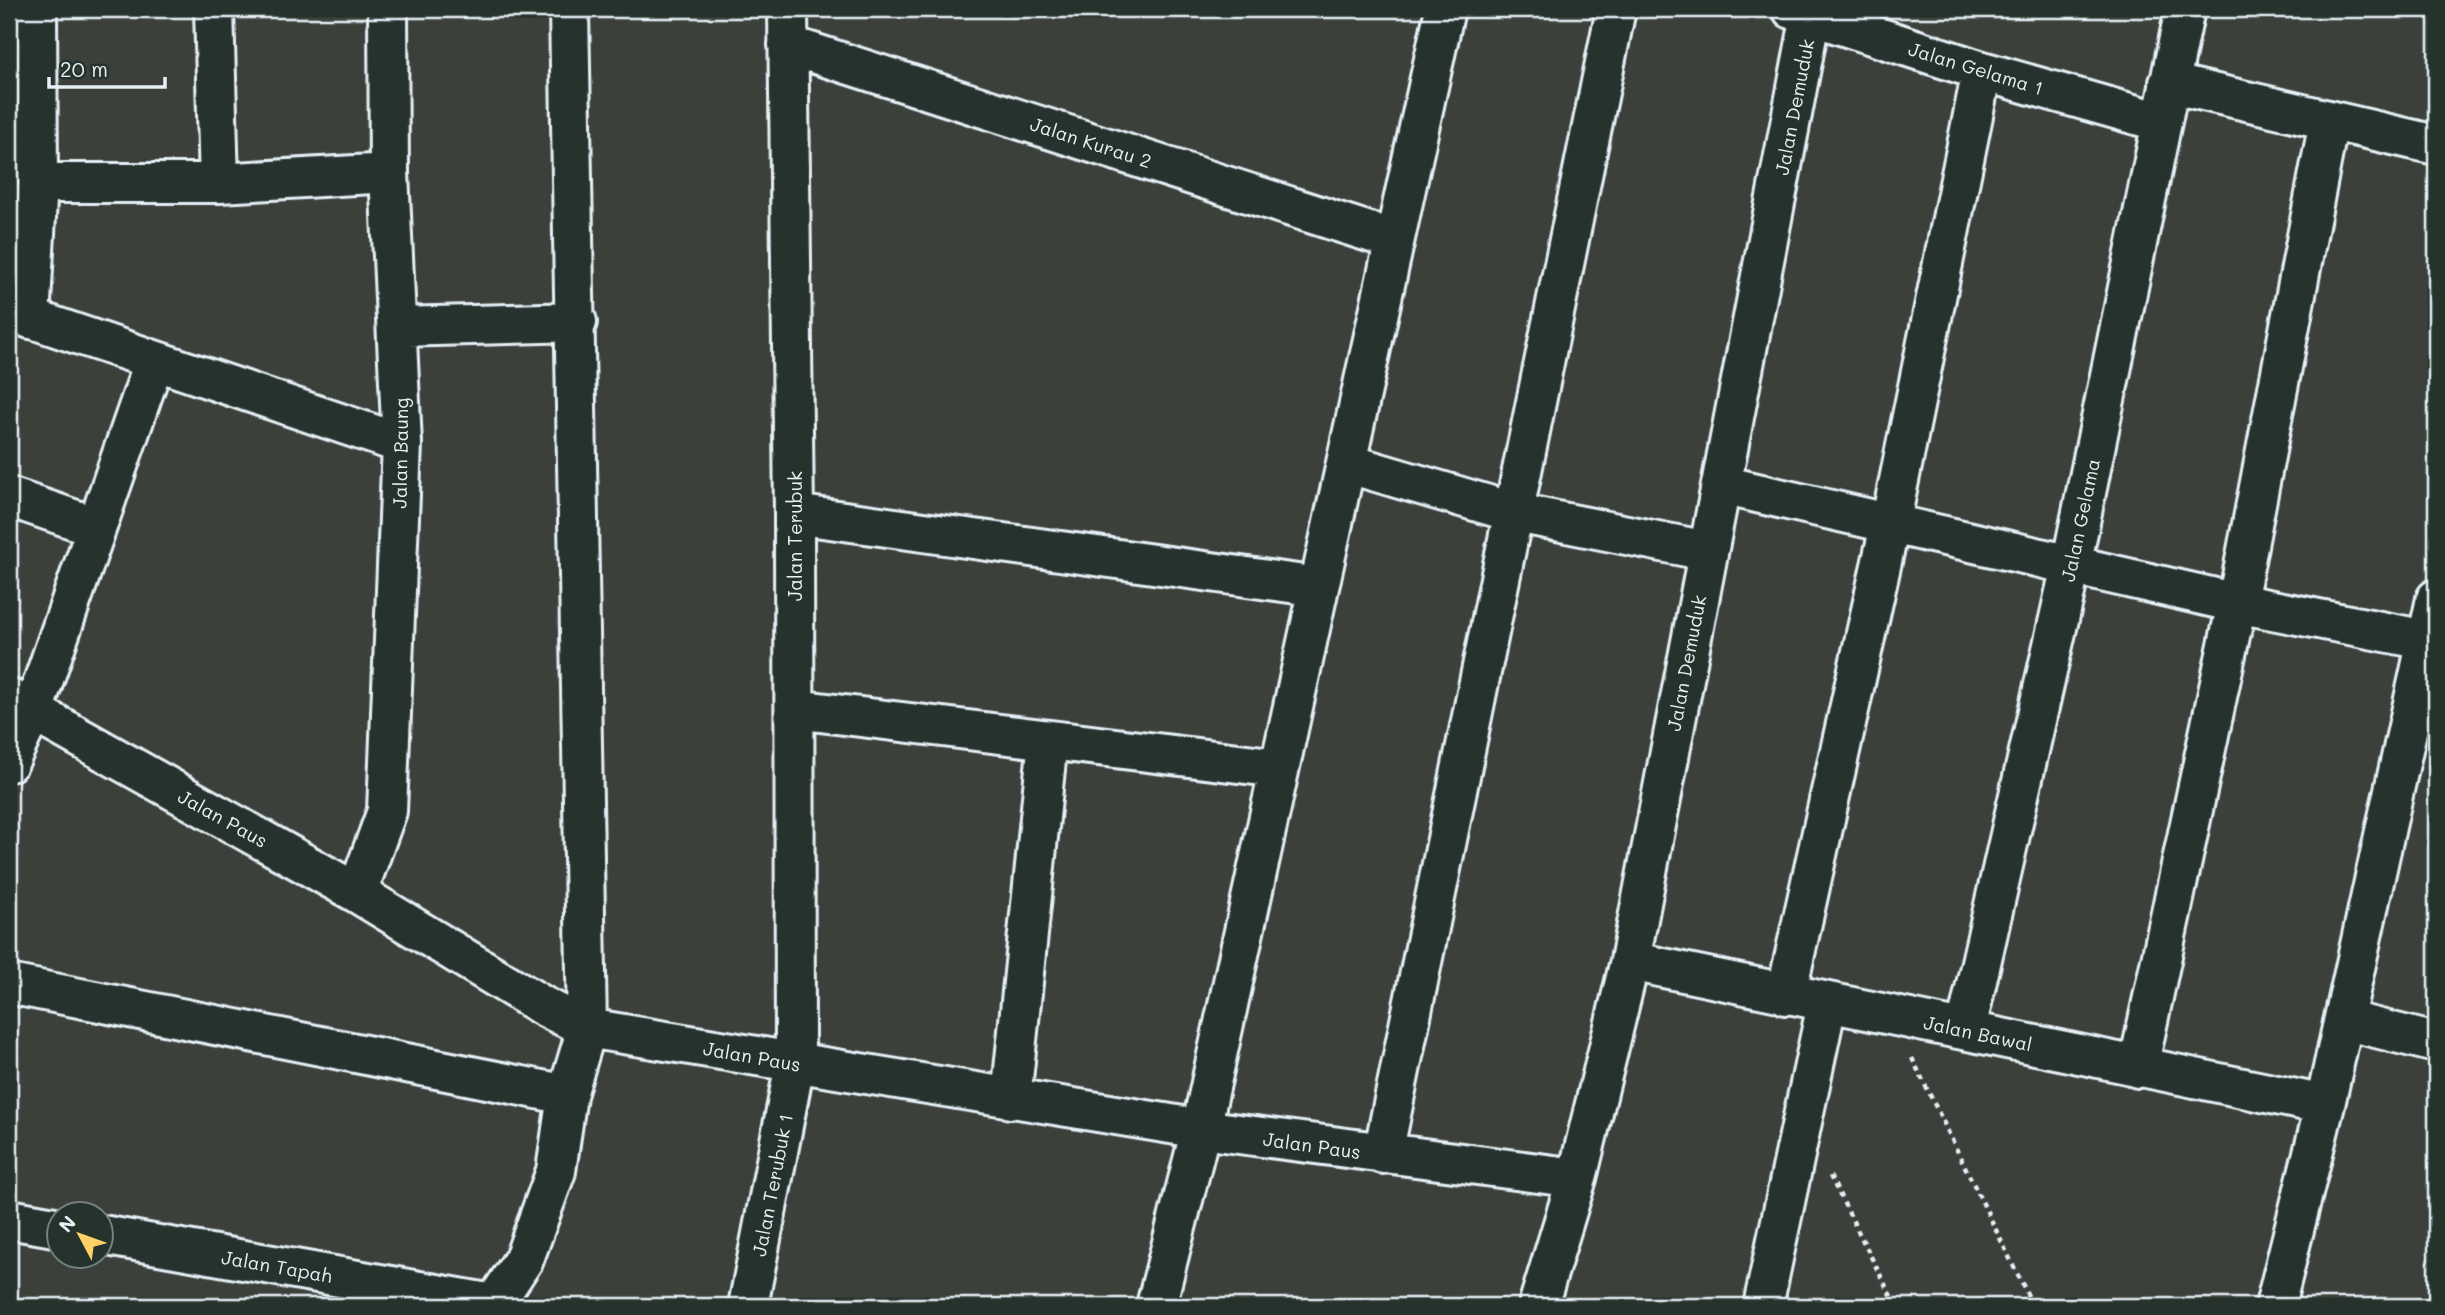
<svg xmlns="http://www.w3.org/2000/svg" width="2445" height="1315" font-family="Mali,sans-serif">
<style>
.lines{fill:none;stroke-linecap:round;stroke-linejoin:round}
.minor-casing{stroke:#e8f1f8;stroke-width:44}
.path{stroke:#e8f1f8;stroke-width:4.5;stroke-dasharray:5 5;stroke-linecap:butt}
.minor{stroke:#26332d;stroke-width:38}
.labels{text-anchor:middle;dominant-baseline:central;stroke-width:5;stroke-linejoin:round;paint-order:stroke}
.street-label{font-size:19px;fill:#e8f1f8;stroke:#26332d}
</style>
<rect width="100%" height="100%" fill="#3b403a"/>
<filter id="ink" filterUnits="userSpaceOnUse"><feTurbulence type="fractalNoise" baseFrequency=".0143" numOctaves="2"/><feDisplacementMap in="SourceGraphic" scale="14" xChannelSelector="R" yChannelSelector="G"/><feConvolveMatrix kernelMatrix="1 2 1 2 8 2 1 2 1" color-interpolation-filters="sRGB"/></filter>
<g filter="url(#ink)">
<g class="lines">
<!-- minor casing -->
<g class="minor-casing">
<path id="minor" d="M214 9 219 183
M1792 9 1982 71 2161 122
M788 45 1394 240
M2169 83 2436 145
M38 183H219L389 173
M9 311 402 444
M30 319 38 183 37 9
M398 327 577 322
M1346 463 1512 512 1707 551
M1722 485 2237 603 2426 640
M9 497 96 527
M794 514 1319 587
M9 698 357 893 543 1006 587 1028 1201 1129 1577 1178
M795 709 1279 768
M9 762 33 711 154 362
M357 893 387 811 402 444 389 173 388 9
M1630 961 2325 1105
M9 984 567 1095
M1786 995 1890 525 1982 71
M2344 1020 2436 1043
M1966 1029 2071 566 2185 9
M2138 1068 2237 603 2329 121
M1011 1099 1048 740
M1383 1154 1616 9
M9 1219 60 1228
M102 1235 493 1304
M493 1306 524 1259 556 1171 567 1095 587 1028 569 9
M748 1306 795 1064 794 514 788 9
M1156 1306 1201 1129 1445 9
M1538 1306 1577 1178 1630 961 1811 15
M1763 1306 1827 1004
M2275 1306 2325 1105 2436 599"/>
</g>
<!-- path -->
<path class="path" d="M1912 1058 2033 1306
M1830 1176 1896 1306"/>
<!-- minor -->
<use href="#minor" class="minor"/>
</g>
</g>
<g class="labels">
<!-- street labels -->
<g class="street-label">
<text transform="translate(1976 68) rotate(17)">Jalan Gelama 1</text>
<text transform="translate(1794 107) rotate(-79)">Jalan Demuduk</text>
<text transform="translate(1091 142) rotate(18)">Jalan Kurau 2</text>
<text transform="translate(400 453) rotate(-89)">Jalan Baung</text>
<text transform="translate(2080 520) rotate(-78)">Jalan Gelama</text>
<text transform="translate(794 536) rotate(-90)">Jalan Terubuk</text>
<text transform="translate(1686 663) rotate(-79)">Jalan Demuduk</text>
<text transform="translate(223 818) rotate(29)">Jalan Paus</text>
<text transform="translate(1978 1033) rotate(12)">Jalan Bawal</text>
<text transform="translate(752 1056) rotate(10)">Jalan Paus</text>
<text transform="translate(1312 1145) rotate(8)">Jalan Paus</text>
<text transform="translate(772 1185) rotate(-79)">Jalan Terubuk 1</text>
<text transform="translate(277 1266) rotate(10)">Jalan Tapah</text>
</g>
</g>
<!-- margin -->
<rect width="2445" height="1315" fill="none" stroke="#26332d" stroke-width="35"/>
<rect x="18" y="18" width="2410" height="1280" fill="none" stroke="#e8f1f8" stroke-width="2.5" filter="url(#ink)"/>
<!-- north arrow -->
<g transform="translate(80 1235) rotate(311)"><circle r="33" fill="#26332d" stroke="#747f7e" stroke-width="2"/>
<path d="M0-5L12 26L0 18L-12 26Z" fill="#ffd166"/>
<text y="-10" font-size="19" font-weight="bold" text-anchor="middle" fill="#e8f1f8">N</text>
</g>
<!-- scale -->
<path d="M49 77v10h116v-10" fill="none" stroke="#e8f1f8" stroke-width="3.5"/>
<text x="60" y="77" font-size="21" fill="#e8f1f8" stroke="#26332d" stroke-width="5" paint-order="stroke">20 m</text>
</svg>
